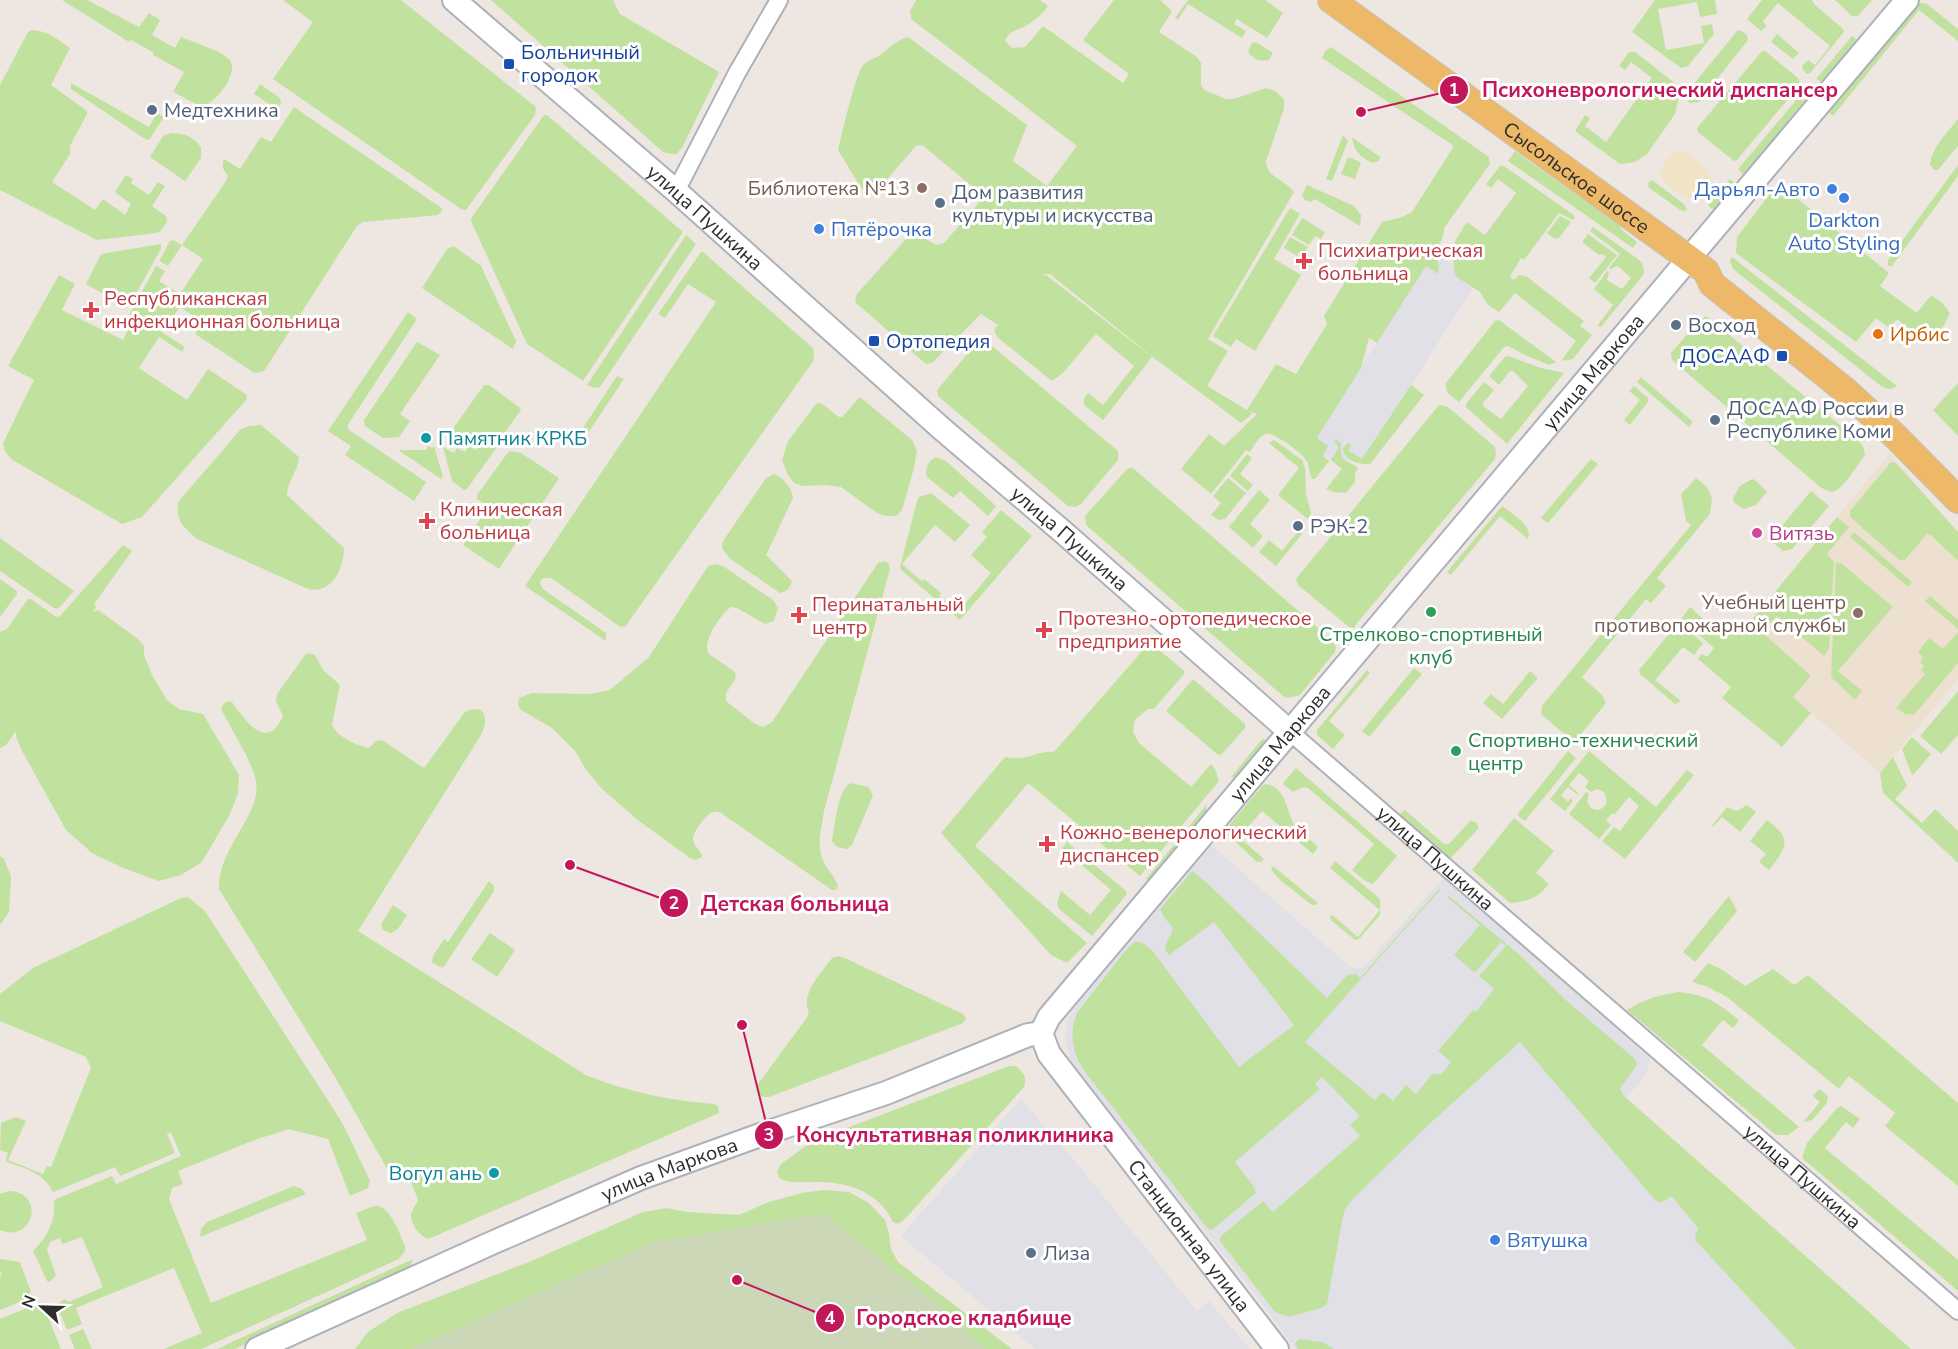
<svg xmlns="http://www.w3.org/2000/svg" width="1958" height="1349" font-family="'Nunito Sans',sans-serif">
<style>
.industrial{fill:#e1e0e7}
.education{fill:#eee0d1}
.green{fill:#c1e29f}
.sand{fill:#f1e3c5}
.cemetery{fill:#ccd7b8}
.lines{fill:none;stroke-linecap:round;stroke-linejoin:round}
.street-casing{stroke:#adb1b9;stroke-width:20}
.secondary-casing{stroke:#adb1b9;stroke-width:26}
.primary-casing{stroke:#c4c4c4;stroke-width:28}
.street{stroke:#fff;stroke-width:16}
.secondary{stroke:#fff;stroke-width:22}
.primary{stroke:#edb867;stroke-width:26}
.transit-dot{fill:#1a4fb4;stroke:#fff;stroke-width:2}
.service-dot{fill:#5c6f8a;stroke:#fff;stroke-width:2}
.education-dot{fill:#8d6e63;stroke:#fff;stroke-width:2}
.shop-dot{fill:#3f7fe0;stroke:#fff;stroke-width:2}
.health-dot{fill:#e0444e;stroke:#fff;stroke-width:2}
.food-dot{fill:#e8710a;stroke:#fff;stroke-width:2}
.culture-dot{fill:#0f9aa8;stroke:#fff;stroke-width:2}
.hotel-dot{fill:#d1479c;stroke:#fff;stroke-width:2}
.leisure-dot{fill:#2e9e5b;stroke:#fff;stroke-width:2}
.labels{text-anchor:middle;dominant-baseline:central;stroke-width:6;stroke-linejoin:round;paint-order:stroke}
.transit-label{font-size:20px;fill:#164399;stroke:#fff;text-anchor:start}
.service-label{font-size:20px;fill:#4e5e75;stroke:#fff;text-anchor:start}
.street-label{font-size:20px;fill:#2d2d2d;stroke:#fff}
.education-label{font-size:20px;fill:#785e54;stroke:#fff;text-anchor:end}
.shop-label{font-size:20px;fill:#366cbe;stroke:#fff;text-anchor:start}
.health-label{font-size:20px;fill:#be3a42;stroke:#fff;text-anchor:start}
.food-label{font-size:20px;fill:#c56008;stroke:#fff;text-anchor:start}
.culture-label{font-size:20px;fill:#0d838f;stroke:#fff;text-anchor:start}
.hotel-label{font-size:20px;fill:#b23c85;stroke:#fff;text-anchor:start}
.leisure-label{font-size:20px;fill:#27864d;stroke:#fff}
.leader{fill:none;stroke:#c2185b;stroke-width:2}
.callout-dot{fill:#c2185b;stroke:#fff;stroke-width:2}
.mark-label{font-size:18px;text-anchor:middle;font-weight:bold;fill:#fff}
.callout-label{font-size:21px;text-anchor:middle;font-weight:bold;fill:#c2185b;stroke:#fff;stroke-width:6;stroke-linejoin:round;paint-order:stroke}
</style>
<rect width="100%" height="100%" fill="#eee6e0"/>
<!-- industrial -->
<path class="industrial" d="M1435 252 1477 281 1364 460H1330L1323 456 1315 439Z
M1210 844 1350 967 1356 968 1363 967 1368 962 1447 874 1650 1058 1649 1066 1646 1074 1625 1100 1909 1349H1296L1246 1283 1076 1069 1070 1057 1065 1040 1068 1020 1082 997Z
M1021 1099 1074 1160 1197 1311 1209 1301 1250 1349H1035L901 1236Z"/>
<!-- education -->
<path class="education" d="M1890 453 1958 535V679L1880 773 1732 644Z"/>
<!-- green -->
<path class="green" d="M62 0H87L139 27 149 13 160 20 152 35 175 48 181 37C192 42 227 52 231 62 234 70 230 78 226 85 221 93 211 104 202 107L173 92 184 72 153 55 154 53 131 40 129 42Z
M283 0H401L536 107 535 115 466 210 461 209 273 79 313 22Z
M491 0H613L620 14 719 72 683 146 677 154H672L663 152Z
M916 0H1040L1048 6C1043 13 1037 19 1029 24 1020 30 1009 30 1005 41L1012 48 1025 47 1043 26 1123 83 1129 74 1083 40 1114 0H1160L1172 11 1159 32 1197 57 1201 63V84L1204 90 1226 99H1234L1266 88 1275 91 1284 99V109L1266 161C1266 177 1285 180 1294 192L1208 339 1228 351 1207 386 1247 410 1276 364 1296 374 1327 324 1324 316 1382 222 1402 217 1412 212 1454 146 1322 58 1325 51 1331 47 1489 157 1490 164 1444 228C1445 237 1438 244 1437 253 1437 260 1440 266 1438 274L1426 266 1377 343 1369 338 1361 368 1317 438 1328 446 1323 456 1329 461 1315 479H1312C1309 473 1310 466 1306 460 1302 453 1274 432 1266 434 1260 435 1253 447 1250 452L1246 450 1211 494 1181 469 1209 434 1224 446 1257 414 1250 411 1252 414 1241 423 1150 355 1050 274H1041L1046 275 1152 357 1103 420 1084 405V398L1088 393 1103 405 1134 366 1096 334 1063 373 1052 381 997 337 994 330 998 325 981 314 933 362 926 364 855 302 857 294 905 240C916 231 926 240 937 245L944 243 978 204 980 198 978 191 922 145 916 146 875 193 869 195 861 188 838 150C842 134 855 74 864 64 868 60 875 59 880 55 889 49 896 40 908 37L1027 125 1013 161 1047 186 1077 146 911 19 910 11Z
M1188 0H1265L1283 13 1267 38 1237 19 1234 24 1246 31 1242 38 1188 4 1178 20 1175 18Z
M1655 0H1715L1717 14 1700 17 1697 2 1658 9 1666 50 1704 43 1701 26 1712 24 1714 34 1688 66 1681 68 1632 32Z
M1762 0H1812L1814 4 1843 29 1844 32 1810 73 1807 74 1803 70 1802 66 1808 60 1815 65 1830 46 1778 3 1763 21 1767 26 1761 31 1747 19Z
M1835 0H1872L1858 16H1852Z
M1916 2 1927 4 1958 29V41L1919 10 1833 116 1825 109Z
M32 30C46 30 59 40 70 48L51 85 87 111V114L70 146V154L52 182 95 210 103 199 125 215 131 204 115 192 126 175 133 179 131 183 149 195 158 182 165 186 152 206 166 216 167 222 160 231 156 233 97 240 0 190V85L28 32Z
M1740 30 1747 35 1748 40 1699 102 1691 103 1688 102 1690 89 1693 85 1737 31Z
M1777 34 1799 53 1793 59 1771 42Z
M1852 36 1857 40V43L1827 80 1820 81 1816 79Z
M1256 42 1273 53 1269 60C1260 62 1253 60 1248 51L1252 43Z
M1762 51H1765L1798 78 1800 85 1737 160 1734 161 1698 132 1697 128Z
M1629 52H1635L1681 88 1675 114 1647 154 1635 162 1620 164 1575 131 1585 115 1590 118 1585 126 1606 142 1652 78 1631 62 1625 70 1619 66Z
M71 83 149 127 157 113 164 117 149 140 145 139 71 89Z
M260 84 280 98 281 102 278 110 254 94Z
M1809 85 1815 93 1748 175H1744L1738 169Z
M294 107 443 209 438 215 363 222 357 226 264 371 258 373 253 372 195 334 203 322 180 307 172 318 166 315 157 329 185 347 182 352 159 337 139 368 187 400 208 369 247 395 246 400 142 517 122 524 11 459 5 451 3 443 34 380 8 366 59 275 75 284 62 310 123 340 133 320 128 317 156 266 165 271 159 281 180 294 203 259 182 245 168 266 159 261 170 241 173 240 182 245 226 181 228 176C223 169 221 167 224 159L240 169 261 137 271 142Z
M544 115H547L683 232 583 381 527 344 471 221 472 217Z
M1958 119V146L1938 170H1934L1930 165C1932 147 1947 133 1958 119Z
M171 133C185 133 192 136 201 147V158L185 181 150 157 163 136Z
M1343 135 1348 141 1332 181 1326 179Z
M1352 137 1380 157 1379 161 1372 163C1360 156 1354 152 1352 137Z
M1515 151 1619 225 1622 230 1637 242 1633 248 1508 161Z
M1348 157 1361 162 1355 179 1341 174Z
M1958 165V176L1892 266H1888V260Z
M1500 166H1504L1575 216 1573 220 1559 213 1524 260 1521 258 1510 277 1514 280 1519 275 1526 276 1584 321 1580 326 1592 335 1573 359 1561 361 1576 341 1515 293 1499 312 1488 305 1480 292 1458 278 1455 274 1453 259 1455 241 1467 222 1485 235 1516 193 1498 179 1491 188 1486 184Z
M1730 179 1737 185 1716 211 1708 206Z
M1652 180 1684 204 1687 209 1685 211 1680 210 1648 187 1649 182Z
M1778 183 1889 273 1880 286 1917 313 1931 295 1942 303 1950 313 1944 325 1934 337C1917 339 1910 329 1897 319L1889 328 1876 318 1856 342 1736 253 1737 237Z
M1307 185 1354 206 1361 215 1360 226 1315 199 1311 202 1305 200 1302 195Z
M1290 208 1300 214 1274 259 1301 275 1255 351 1236 339 1231 347 1213 336Z
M1560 216 1571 222 1559 238 1555 239 1547 233Z
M1302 218 1325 232 1321 239 1315 236 1309 245 1292 235Z
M1593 227 1638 259C1643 263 1644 267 1644 274L1601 327 1597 326 1613 305 1594 289 1607 271 1609 272 1607 280 1622 289 1631 278 1618 266 1611 269 1609 268 1620 254 1590 231Z
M1588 234 1617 255 1595 283 1589 278 1606 257 1603 254 1599 255 1582 242Z
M686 235 696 244 600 387 594 388 587 385Z
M1290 237 1308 247 1303 254 1299 252 1297 256 1284 248Z
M161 244V249L128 308 86 284 101 254Z
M454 246 481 266 516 341 513 349 422 288 447 249Z
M701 252H703L813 348 814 360 625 627 619 626 551 578H544L541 580 540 583 543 589 606 633V641L525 586 716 302 688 284 665 318 658 314Z
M1732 257 1897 386C1892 390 1887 390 1881 386L1733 269 1730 261Z
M408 312 417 319 347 426 349 430 426 482 414 501 345 455 351 446 328 431Z
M1706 316 1856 438 1863 446 1865 455C1858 464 1845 486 1835 491 1830 493 1824 489 1820 487L1672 360 1671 353 1696 324Z
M1499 320 1556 362 1549 365 1525 355 1508 346 1504 347 1459 402C1451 396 1445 393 1446 383L1495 321Z
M985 340 1118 451V460L1081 504 1076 507 1068 506 938 396 937 390 976 344Z
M417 342 440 355 400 414 410 421 399 437 383 438 365 426 364 420Z
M1509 356 1541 368 1564 373 1507 444 1466 407V404L1484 382 1494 390 1483 403V406L1501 419 1528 386 1513 371H1510L1499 385 1489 376 1505 357Z
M617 376 624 379 586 436 582 433 583 428Z
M1641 377 1693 422 1689 427 1637 382Z
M1958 383V436L1933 410Z
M484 385H489L519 407 521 410 504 434 447 437Z
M1411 385 1424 395 1370 464C1359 465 1343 460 1343 448L1348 443 1351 445 1349 451 1362 459Z
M1634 386 1648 398V402L1630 425 1624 420 1640 400 1629 391Z
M860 397 912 440 917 451 914 468 902 510 896 516H886L877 513 841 487 826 485 803 486 794 483 788 475 782 460 788 441 816 404 821 403 839 417H842Z
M1439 405 1448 407 1495 447 1496 454 1495 459 1357 623 1354 628 1349 627 1298 585 1296 579Z
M261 425 299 457C298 471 288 480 287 495L344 548C344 568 332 595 308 589L197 539C183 526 176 522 178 502L240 430 249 426Z
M1335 439 1341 443C1340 460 1342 459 1356 466L1358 469 1355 474V482L1346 493 1334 492 1326 489 1342 469 1331 460 1339 447 1334 442Z
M1274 440 1302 460 1305 468 1306 494 1311 513 1308 519 1278 495 1299 468 1269 443Z
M499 444 467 489 464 490 452 481 443 447 454 453 457 448 465 452 469 446 476 450 479 445Z
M428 446 432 448 434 446 443 477 441 479 398 450H426Z
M509 451 521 453 559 478 499 569 463 545 487 509V506L477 499V495Z
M1247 454 1252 458 1240 474 1253 485 1248 491 1230 476Z
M936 457 946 461 996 506 988 516 960 491 953 498 927 477C924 469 929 460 936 457Z
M1591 459 1598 464 1548 523 1541 518Z
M1891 462 1896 463 1958 532V561L1932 536 1927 534 1905 560H1899L1850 517V511Z
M1128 468H1133L1333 641 1336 647 1335 652 1300 695 1288 698 1283 696 1086 525 1085 516Z
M774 474C784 478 792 488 793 498L766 555 792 581C790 588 788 591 780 593L729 558 722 548 723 541 766 478Z
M1228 478 1246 493 1225 519 1219 520 1211 515 1221 503 1213 496Z
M1696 478 1707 487 1712 498 1710 514 1657 578 1666 586 1651 603 1646 599 1582 677 1602 695 1606 703 1577 739 1569 738 1541 714 1542 706 1691 525 1686 521 1681 494Z
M1752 479 1755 480 1767 492 1756 505 1744 509 1734 503 1733 498 1740 486Z
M1259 490 1270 500 1250 524 1263 536 1253 548 1229 527Z
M1811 491 1829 506 1792 549 1783 551 1770 540Z
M931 493 970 525 955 542 935 525 902 564 922 581 924 579 941 593 939 596 958 612 991 573 971 555 987 537 982 532 1001 510 1032 536 960 620 901 570 900 567 917 501 919 497Z
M1502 506C1512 514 1533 525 1528 539L1500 516 1451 575 1447 572Z
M1837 517 1849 527 1827 554 1834 562 1829 649 1824 656 1777 616 1762 632 1811 676 1793 697 1811 713 1782 747 1722 698 1731 687 1698 659 1702 654 1707 657 1714 648 1681 619 1690 607 1713 628 1750 622Z
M1298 531 1302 534 1276 566 1259 552 1269 540 1282 551Z
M1854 532 1912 582 1908 587 1850 537Z
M0 538 74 591 58 609 54 608 0 571Z
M123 545 132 551 94 604 96 607 93 612 98 610 137 638 144 646V655L152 675 167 700 179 709 203 714 239 775 238 793 230 814 202 862 181 875 159 881 123 868 92 853 66 830 22 751 16 736V731L6 745 0 748V632L7 629 28 599H31L56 617 60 616Z
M884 561 888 563 890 569 824 811C822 827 816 845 823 860 827 870 835 876 838 886L836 890H832L721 813C716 812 715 811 711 813 705 816 692 833 693 840 694 847 701 849 702 857L695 860 690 858 639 821 602 789 586 770 576 752 552 728 521 710 518 705 519 698 532 693 590 694 610 690 649 657 708 566 715 564 723 566 773 600 778 608 774 621 765 624 737 608 731 607C721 614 701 642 709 654L735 672 736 678 726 693V701L755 724 763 727 772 722 878 563Z
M1836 561 1840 564 1841 563 1893 607 1838 671 1862 691 1855 700 1831 677Z
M0 579 17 591V594L0 617Z
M1930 596 1958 620V629L1925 601Z
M1679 622 1703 643 1694 655 1683 647 1655 680 1681 701 1675 704 1640 674 1639 670Z
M1958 632V663L1914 715 1905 714 1896 708 1925 674 1921 670 1924 666 1920 662 1923 657 1918 652 1929 638 1943 649Z
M1150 642 1184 671V674L1154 709H1148L1143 713 1135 720 1133 732 1139 743 1191 787 1211 764 1215 769 1219 781 1140 876 1028 783 975 846 1087 943 1067 963 1051 955 941 833 1005 757C1028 762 1037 750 1054 752Z
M309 653 315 655 323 670 340 685 332 724C336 737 356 745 369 748L376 741 382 740 422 767H425L464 713C484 701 490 718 481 735L358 931 586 1075C627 1092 671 1101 715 1104L718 1106 719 1113 433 1237 428 1239C420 1236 410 1224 411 1214 412 1210 416 1205 418 1200L408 1173C399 1169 395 1172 386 1167L335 1077 219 889C217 849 262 815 256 781 253 763 230 727 221 709L224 703 228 701 232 702C246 722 267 752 283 716L276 701 277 694 305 655Z
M1414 668 1422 674 1369 737 1362 731Z
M1367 670 1370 673 1329 721 1345 735 1333 749 1317 735V730Z
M1530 671 1538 678 1502 719 1483 703 1491 694 1503 704Z
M1193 679 1245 724V728L1221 755 1217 754 1166 711Z
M1958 691V735L1941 754 1920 736Z
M1912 737 1931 754 1913 775 1911 773 1902 749Z
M1263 738 1267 742 1240 779 1231 777Z
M1568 751 1576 758 1525 821 1517 815Z
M1589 751 1656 807 1687 770 1694 775 1625 859 1602 841 1614 827 1620 831 1639 806 1629 797 1614 815 1612 813 1606 820 1611 825 1599 839 1569 814 1586 792 1589 794 1587 802 1591 808C1598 812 1604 809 1607 802L1605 793 1598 789 1591 792 1585 787 1589 781 1579 773 1569 785 1579 794 1578 795 1568 787 1561 795 1568 802 1570 798 1573 801 1565 811 1550 799Z
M1893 757 1907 786 1895 799 1922 823 1935 809 1958 831V863L1883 793 1880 773Z
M1296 768 1397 856 1373 884 1367 882 1352 870 1374 844 1308 788 1303 787 1293 792 1283 784 1284 782Z
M850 783 868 787 873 795 852 845 847 849 837 847 832 841C835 825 837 792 850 783Z
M1266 784C1286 787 1286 810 1294 824 1299 833 1311 840 1318 847L1313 854 1262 811 1239 837 1264 859 1262 862H1257L1224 831 1263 785Z
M1207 804 1205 820 1150 881 1146 879Z
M1747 805 1756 812 1740 832 1722 817 1713 827 1712 826 1727 807 1737 811Z
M1405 810 1444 844H1449L1470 821 1476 822 1479 828 1450 859 1446 860 1399 819V815Z
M1514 818 1554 851 1536 873 1549 884C1536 899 1530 901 1510 903L1472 870Z
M1767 820C1793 839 1787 847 1769 870L1759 862 1766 854 1750 841Z
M1067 842 1126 891 1127 894 1092 936 1059 909 1057 904 1061 891 1090 915 1111 890 1062 848Z
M0 856 4 859 11 876 9 912 0 925Z
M1335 861 1380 899V915L1359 939 1355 940 1332 921 1330 918 1332 915 1358 937 1380 910 1330 868Z
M1273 866 1318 903 1315 905H1312L1280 880 1271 870Z
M1192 871 1206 882 1327 998 1347 975 1356 974 1360 978 1439 889 1440 890 1305 1042 1375 1100 1382 1092 1393 1101 1406 1085 1416 1094 1432 1074H1442L1451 1062 1438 1051 1473 1010 1476 1012 1494 989 1479 976 1506 946 1501 942 1475 973 1454 955 1480 925 1448 898 1449 896 1522 957 1568 1002 1635 1059 1637 1065 1620 1088 1624 1096 1911 1349H1796L1696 1241 1695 1237 1698 1228 1673 1198 1670 1197 1661 1203 1655 1200 1520 1042 1425 1128 1351 1201 1345 1209 1342 1221 1327 1304 1321 1308 1289 1317 1275 1312 1220 1241V1237L1263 1201 1273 1212 1360 1136 1350 1125 1360 1116 1322 1077 1315 1084 1320 1089 1235 1162 1254 1187 1256 1193 1212 1230 1207 1228 1085 1072C1073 1054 1068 1034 1077 1013L1125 951 1136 941 1144 944 1152 950 1239 1067 1294 1025 1214 922 1169 955C1159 946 1171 939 1173 928L1163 916 1160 909Z
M489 881 494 886V891L443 968 432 963 433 956 444 939 448 942Z
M1729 896 1737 911 1695 962 1683 952Z
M188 897 205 911 329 1102 344 1126 370 1181 368 1188 350 1196 328 1139 289 1129 252 1141 178 1171 183 1184 172 1188 169 1199 211 1303 367 1240 356 1213C362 1211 369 1207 375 1206 390 1204 400 1235 405 1246V1251L399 1259 201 1349H164L202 1333 174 1268 76 1308 82 1324 67 1330 58 1308 60 1302 65 1299 69 1302 103 1287 82 1237 62 1244 60 1238 50 1242 47 1250 56 1275 50 1282 47 1281 33 1251C48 1236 56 1221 54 1200L112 1176 116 1184 181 1156 171 1132 167 1134 175 1153 120 1176 115 1167 53 1192C43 1172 26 1169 7 1162L6 1159 8 1153 0 1150 1 1123 16 1117 26 1121 8 1160 43 1174 47 1166 51 1167 91 1068 86 1057 0 1021V994L33 968 181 898Z
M393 905 407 915 398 929 391 933 383 930 381 924Z
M490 933 515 950 497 977 471 959Z
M838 956 845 958 963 1014 966 1018 963 1023 769 1097C762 1097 758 1096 756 1089L758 1084 806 1019 809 1013C800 994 821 973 832 958Z
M1708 963 1721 969 1745 986 1773 969 1794 985 1808 975 1958 1103V1186L1885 1126 1895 1113 1849 1076 1839 1089 1727 997 1708 987 1692 982Z
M1679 992C1709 996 1716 1002 1739 1020L1733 1028 1723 1020 1702 1045 1799 1127 1788 1135H1776L1627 1010C1643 1000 1661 994 1679 992Z
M1009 1066H1016C1023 1073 1028 1077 1024 1087L904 1220 898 1224 893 1222C879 1192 848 1182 817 1182 804 1182 791 1184 779 1178L777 1172 781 1164 813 1141Z
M1819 1089 1826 1094 1828 1098 1826 1104 1812 1120 1803 1122 1820 1102 1813 1096Z
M1841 1106 1860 1119 1853 1128 1846 1122 1825 1148 1958 1260V1291L1802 1158 1807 1143 1837 1108Z
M294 1186 302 1189 306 1194 200 1237 201 1229 207 1222Z
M825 1190 849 1192 869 1203 885 1220 889 1234 891 1249 898 1262 1012 1349H355L368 1332 397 1313 531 1261 643 1212 667 1208 687 1212 739 1215 766 1203 801 1193Z
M9 1191C46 1192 34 1244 0 1230V1194Z
M0 1259 20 1262 31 1292 27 1299 0 1310V1278L2 1273 0 1272Z
M413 1259 409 1269 235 1349H217Z
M37 1304 43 1305 61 1349H0V1319Z
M83 1329 92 1349H75L69 1335Z
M1299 1339 1322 1342 1334 1349H1298L1295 1344Z"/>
<!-- sand -->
<path class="sand" d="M1679 151 1686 152 1707 169 1711 179 1702 193 1695 199C1680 197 1669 187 1660 176 1662 165 1669 156 1679 151Z"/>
<!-- cemetery -->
<path class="cemetery" d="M823 1213 951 1316 984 1349H410L651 1243Z"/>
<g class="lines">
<!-- street casing -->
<g class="street-casing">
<g id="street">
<path d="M676 191 737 73 779 0"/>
<path id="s1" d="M1289 731 1958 1311"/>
</g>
</g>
<!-- secondary casing -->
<g class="secondary-casing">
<g id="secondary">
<path id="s2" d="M454 0 676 191 942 429 1063 532 1289 731"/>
<path id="s3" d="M1041 1033 1049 1017 1907 0"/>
<path id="s4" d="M1041 1033 1049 1054 1277 1349"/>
<path id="s5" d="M257 1349 494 1242 641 1178 760 1135 886 1093 1028 1035 1041 1033"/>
</g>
</g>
<!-- primary casing -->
<g class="primary-casing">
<g id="primary">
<path id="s6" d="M1331 0 1706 271 1712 284 1846 391 1896 437 1958 500"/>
</g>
</g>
<!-- street -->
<use href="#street" class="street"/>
<!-- secondary -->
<use href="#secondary" class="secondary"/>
<!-- primary -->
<use href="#primary" class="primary"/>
</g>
<!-- markers -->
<g class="transit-dot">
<rect x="503" y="58" width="12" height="12" rx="3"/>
<rect x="868" y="335" width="12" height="12" rx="3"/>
<rect x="1776" y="350" width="12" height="12" rx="3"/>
</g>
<g class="service-dot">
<circle cx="152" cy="110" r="6"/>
<circle cx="940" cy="203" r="6"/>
<circle cx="1676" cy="325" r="6"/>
<circle cx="1715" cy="420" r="6"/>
<circle cx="1298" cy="526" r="6"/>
<circle cx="1031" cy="1253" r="6"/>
</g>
<g class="education-dot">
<circle cx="922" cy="188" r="6"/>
<circle cx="1858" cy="613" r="6"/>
</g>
<g class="shop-dot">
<circle cx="1832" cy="189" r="6"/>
<circle cx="1844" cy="198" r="6"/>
<circle cx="819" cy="229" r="6"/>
<circle cx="1495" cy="1240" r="6"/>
</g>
<g class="health-dot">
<path d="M1301 252h6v6h6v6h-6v6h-6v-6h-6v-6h6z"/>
<path d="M88 301h6v6h6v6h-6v6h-6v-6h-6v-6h6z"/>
<path d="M424 512h6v6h6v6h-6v6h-6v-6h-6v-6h6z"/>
<path d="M796 606h6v6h6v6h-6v6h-6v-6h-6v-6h6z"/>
<path d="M1041 621h6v6h6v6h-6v6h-6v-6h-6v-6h6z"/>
<path d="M1044 835h6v6h6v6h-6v6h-6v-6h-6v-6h6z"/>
</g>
<circle class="food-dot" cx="1878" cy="334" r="6"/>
<g class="culture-dot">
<circle cx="426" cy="438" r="6"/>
<circle cx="494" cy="1173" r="6"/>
</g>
<circle class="hotel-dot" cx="1757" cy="533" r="6"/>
<g class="leisure-dot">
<circle cx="1431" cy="612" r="6"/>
<circle cx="1456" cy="751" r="6"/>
</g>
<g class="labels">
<!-- transit labels -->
<g class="transit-label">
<text x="521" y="52">Больничный<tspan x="521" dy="23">городок</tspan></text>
<text x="886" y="341">Ортопедия</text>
<text x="1770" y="356" text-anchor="end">ДОСААФ</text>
</g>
<!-- service labels -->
<g class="service-label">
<text x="164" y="110">Медтехника</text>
<text x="952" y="192">Дом развития<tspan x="952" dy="23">культуры и искусства</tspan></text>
<text x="1688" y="325">Восход</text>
<text x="1727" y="408">ДОСААФ России в<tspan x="1727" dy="23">Республике Коми</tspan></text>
<text x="1310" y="526">РЭК-2</text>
<text x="1043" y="1253">Лиза</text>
</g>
<!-- street labels -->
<g class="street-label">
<text stroke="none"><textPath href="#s6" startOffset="303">Сысольское шоссе</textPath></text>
<text stroke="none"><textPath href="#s2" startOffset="332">улица Пушкина</textPath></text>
<text stroke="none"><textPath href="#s3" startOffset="862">улица Маркова</textPath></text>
<text stroke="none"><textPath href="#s2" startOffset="818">улица Пушкина</textPath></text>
<text stroke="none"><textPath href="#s3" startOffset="376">улица Маркова</textPath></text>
<text stroke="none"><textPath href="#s1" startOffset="194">улица Пушкина</textPath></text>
<text stroke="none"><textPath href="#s5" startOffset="450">улица Маркова</textPath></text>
<text stroke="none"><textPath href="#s1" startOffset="680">улица Пушкина</textPath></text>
<text stroke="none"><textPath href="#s4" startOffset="252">Станционная улица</textPath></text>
</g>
<!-- education labels -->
<g class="education-label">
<text x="910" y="188">Библиотека №13</text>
<text x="1846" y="602">Учебный центр<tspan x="1846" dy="23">противопожарной службы</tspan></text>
</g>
<!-- shop labels -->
<g class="shop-label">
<text x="1820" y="189" text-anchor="end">Дарьял-Авто</text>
<text x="1844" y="220" text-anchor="middle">Darkton<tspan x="1844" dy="23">Auto Styling</tspan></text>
<text x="831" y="229">Пятёрочка</text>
<text x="1507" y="1240">Вятушка</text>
</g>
<!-- health labels -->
<g class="health-label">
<text x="1318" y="250">Психиатрическая<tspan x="1318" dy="23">больница</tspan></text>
<text x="104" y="298">Республиканская<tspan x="104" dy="23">инфекционная больница</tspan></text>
<text x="440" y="509">Клиническая<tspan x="440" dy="23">больница</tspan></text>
<text x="812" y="604">Перинатальный<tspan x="812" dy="23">центр</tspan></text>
<text x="1058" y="618">Протезно-ортопедическое<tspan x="1058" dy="23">предприятие</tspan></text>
<text x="1060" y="832">Кожно-венерологический<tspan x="1060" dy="23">диспансер</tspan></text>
</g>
<!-- food labels -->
<g class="food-label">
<text x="1890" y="334">Ирбис</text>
</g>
<!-- culture labels -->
<g class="culture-label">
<text x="438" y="438">Памятник КРКБ</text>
<text x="482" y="1173" text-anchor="end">Вогул ань</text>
</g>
<!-- hotel labels -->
<g class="hotel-label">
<text x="1769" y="533">Витязь</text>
</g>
<!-- leisure labels -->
<g class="leisure-label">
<text x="1431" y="634">Стрелково-спортивный<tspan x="1431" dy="23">клуб</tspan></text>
<text x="1468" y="740" text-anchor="start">Спортивно-технический<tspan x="1468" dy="23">центр</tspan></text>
</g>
</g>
<!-- callouts -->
<path class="leader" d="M1361 112L1454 90M570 865L674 903M742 1025L769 1135M737 1280L830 1318"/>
<g class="callout-dot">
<circle cx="1361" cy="112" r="6"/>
<circle cx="570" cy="865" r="6"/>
<circle cx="742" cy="1025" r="6"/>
<circle cx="737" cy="1280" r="6"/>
<circle cx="1454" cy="90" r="15"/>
<circle cx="674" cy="903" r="15"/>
<circle cx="769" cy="1135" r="15"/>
<circle cx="830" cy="1318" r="15"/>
</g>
<g class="mark-label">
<text x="1454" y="96">1</text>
<text x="674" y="909">2</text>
<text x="769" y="1141">3</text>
<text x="830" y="1324">4</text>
</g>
<g class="callout-label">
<text x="1660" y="97">Психоневрологический диспансер</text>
<text x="795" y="911">Детская больница</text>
<text x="955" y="1142">Консультативная поликлиника</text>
<text x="964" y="1325">Городское кладбище</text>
</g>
<!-- north arrow -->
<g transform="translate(42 1307) rotate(292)" stroke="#ffffff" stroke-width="4.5" paint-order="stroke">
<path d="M0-4.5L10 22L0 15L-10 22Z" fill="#2d2d2d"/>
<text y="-9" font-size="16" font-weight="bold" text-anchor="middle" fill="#2d2d2d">N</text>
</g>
</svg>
